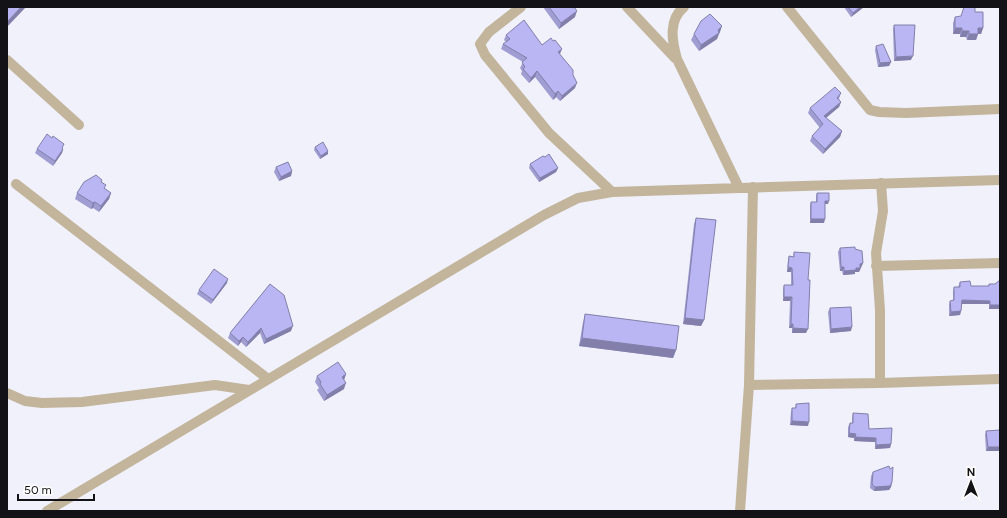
<svg xmlns="http://www.w3.org/2000/svg" width="1007" height="518" font-family="Figtree,sans-serif">
<style>
.lines{fill:none;stroke-linecap:round;stroke-linejoin:round}
.street{stroke:#c2b59b;stroke-width:10}
.wall{fill:#9f9dd1}
.shaded-wall{fill:#827faa}
.building{fill:#b9b6f3;stroke:#827faa}
</style>
<rect width="100%" height="100%" fill="#f1f1fc"/>
<g class="lines">
<!-- street -->
<path class="street" d="M521 7 489 32 480 44 485 55 549 133 612 192
M627 7 675 58
M684 7C668 20 672 41 677 59L739 188
M787 7 870 110 879 112 906 113 1000 109
M7 60 79 125
M16 184 268 379
M876 266 1000 263
M880 383V310L876 253 883 211 881 183
M749 385 880 383 1000 379
M7 393 25 401 42 403 82 402 215 385 249 390
M47 511 544 215 578 198 612 192 1000 180
M740 511 749 385 753 187"/>
</g>
<!-- wall -->
<path class="wall" d="M543 7H574L575 17 559 29Z
M844 7H864L851 17Z
M964 7 975 12 983 28 981 34H978L976 40H967L966 37H960V34H953V23L955 17H961Z
M894 25 911 60 894 61 893 29Z
M720 32 717 39 699 51 691 40 694 34Z
M506 35 542 45 560 55 573 75 575 88 560 101 556 97 553 100 535 77 529 83 521 74 522 71 520 68 523 62 501 49 503 44 506 42 504 40Z
M876 46 891 62 889 66 878 67 875 50Z
M841 93 839 99 841 102 839 107 826 118 842 131 840 137 823 154 810 141 812 136 820 128 808 113 810 108Z
M315 147 328 151V154L320 159 314 150Z
M37 149H63L62 153 53 166 35 153Z
M530 164 558 168 556 172 539 182 529 168Z
M276 167 292 171 291 176 279 181 274 172Z
M104 188 111 193 109 199 99 212 93 208 91 209 75 199 77 193Z
M817 193 828 204H825L824 223H810V205L811 202H816V196Z
M696 218 704 320 701 326 683 324 694 224Z
M840 248 855 249 863 263 859 272H855V274L843 275 842 271H840L838 252Z
M794 252 808 280 806 333H792V328H789L790 301H783V289L784 285H791V272H787L788 260 789 256 793 257Z
M1000 280V309H989V304H962L960 315 949 316V304L950 301 953 300V291L954 287H958L960 282 971 286H988L989 284H995Z
M227 283 211 304 197 294 199 290Z
M270 284 291 331 264 344 260 333 246 347 241 342 238 346 228 338 230 333Z
M830 308 851 331 830 333 828 312Z
M585 314 676 350 673 358 579 346 583 322Z
M346 374 344 380V389L324 401 317 390 319 388 315 382 317 376Z
M796 404 808 426 790 425 791 412 792 408H795Z
M853 413 869 429 891 444 890 448 875 449V442L854 441V438L848 437V427L850 423H852V418Z
M986 431 1000 451H986L985 435Z
M873 472 892 482 891 487 889 490 874 491 870 488 871 476Z"/>
<!-- shaded-wall -->
<path class="shaded-wall" d="M21 7H26L7 27V22Z
M860 7H864L851 17 853 13Z
M577 11 575 17 559 29 561 23Z
M722 26 720 32 718 35 719 33 717 39 699 51 701 45 718 30Z
M955 28H962L960 34H953Z
M978 28H983L981 34H978L976 40H967L969 34Z
M962 31H969L966 37H960Z
M562 49 560 54 558 52Z
M913 56 911 60 894 61 896 57Z
M891 62 889 66 878 67 880 63Z
M537 71 535 77 529 83 531 78Z
M577 83 575 88 560 101 562 96Z
M558 91 556 97 553 100 555 94Z
M841 102 839 107 822 121 824 116Z
M842 131 840 137 823 154 825 149Z
M63 149 62 153 53 166 55 161Z
M328 151V154L320 159 321 156Z
M558 168 556 172 539 182 540 178Z
M292 171 291 176 279 181 281 177Z
M111 193 109 199 99 212 101 206Z
M825 201H829L828 204H824Z
M95 202 93 208 91 209 93 203Z
M811 219H825L824 223H810Z
M863 263 859 272H855V274L843 275 844 271 856 268 860 264Z
M788 267 792 268 791 272H787Z
M841 267H844L842 271H840Z
M228 279 227 283 211 304 213 300Z
M784 297H792L790 301H783Z
M962 300 990 301 989 304H961Z
M990 305H1000V309H989Z
M961 311 960 315 949 316 951 312Z
M685 318 704 320 701 326 683 324Z
M791 324H793L792 328H789Z
M293 326 291 331 264 344 266 339Z
M852 327 851 331 830 333 831 329Z
M261 328 260 333 246 347 248 342Z
M793 328 808 329 806 333H792Z
M243 337 241 342 238 346 239 341Z
M582 338 676 350 673 358 579 346Z
M346 374 344 380 342 377Z
M346 383 344 389 324 401 327 395Z
M792 421 809 422 808 426 790 425Z
M849 433 856 434 854 438 848 437Z
M855 437 876 438 875 442 854 441Z
M891 444 890 448 875 449 876 445Z
M988 447H1000V451H986Z
M892 482 891 487 889 490 874 491 875 487Z"/>
<!-- building -->
<path class="building" d="M7 7H21L7 22Z
M549 7H574L577 11 561 23Z
M848 7H860L853 13Z
M964 7H975V12H983V28H978V34H969V31H962V28H955V17L961 16Z
M710 14 722 26 718 30 719 33 701 45 694 34 701 21Z
M524 20 542 45 551 38 553 41 555 40 562 49 558 52 573 70V75L577 83 562 96 558 91 555 94 537 71 531 78 523 69 525 67 522 62 527 58 503 44 510 39 506 35Z
M894 25H915L913 56 896 57Z
M883 44 891 62 880 63 876 46Z
M835 87 841 93 837 98 841 102 824 116 842 131 825 149 812 136 823 124 810 108Z
M47 134 52 138 53 136 64 144 62 148 63 149 55 161 37 149Z
M323 142 328 151 321 156 315 147Z
M549 154 558 168 540 178 530 164 543 156 545 157Z
M288 162 292 171 281 177 276 167Z
M96 175 102 180 101 182 106 185 104 188 111 193 101 206 95 202 93 203 77 193 84 182Z
M817 193H829V201H825V219H811V202H817Z
M696 218 716 220 704 320 685 318Z
M855 247V249L862 251 863 263 860 264V268H856V270L844 271V267H841L840 248Z
M794 252 810 253 808 280H810L808 329 793 328V324H791L792 297H784V285H793L792 268 788 267 789 256 794 257Z
M214 269 228 279 213 300 199 290Z
M1000 280V305H990V301L962 300 961 311 951 312 950 301 954 300V287H960V282L970 281 971 286H989V284H995Z
M270 284 284 295 293 326 266 339 261 328 248 342 243 337 239 341 230 333Z
M851 307 852 327 831 329 830 308Z
M585 314 679 326 676 350 582 338Z
M338 362 346 374 342 377 346 383 327 395 320 384 321 382 317 376Z
M809 403V422L792 421V408H796V404Z
M853 413 868 414 869 429 892 428 891 444 876 445V438L855 437 856 434 849 433 850 423H853Z
M1000 430V447H988L986 431Z
M889 466 890 469 893 467 892 482 890 486 875 487 872 484 873 472Z"/>
<!-- border -->
<rect width="1007" height="518" fill="none" stroke="#131317" stroke-width="16"/>
<!-- north arrow -->
<g transform="translate(971 482)" stroke="#ffffff" stroke-width="3" paint-order="stroke">
<path d="M0-3L7 15L0 10L-7 15Z" fill="#131317"/>
<text y="-6" font-size="11" font-weight="bold" text-anchor="middle" fill="#131317">N</text>
</g>
<!-- scale -->
<path d="M18 494v6h76v-6" fill="none" stroke="#131317" stroke-width="2"/>
<text x="24" y="494" font-size="12" fill="#131317" stroke="#ffffff" stroke-width="3" paint-order="stroke">50 m</text>
</svg>
